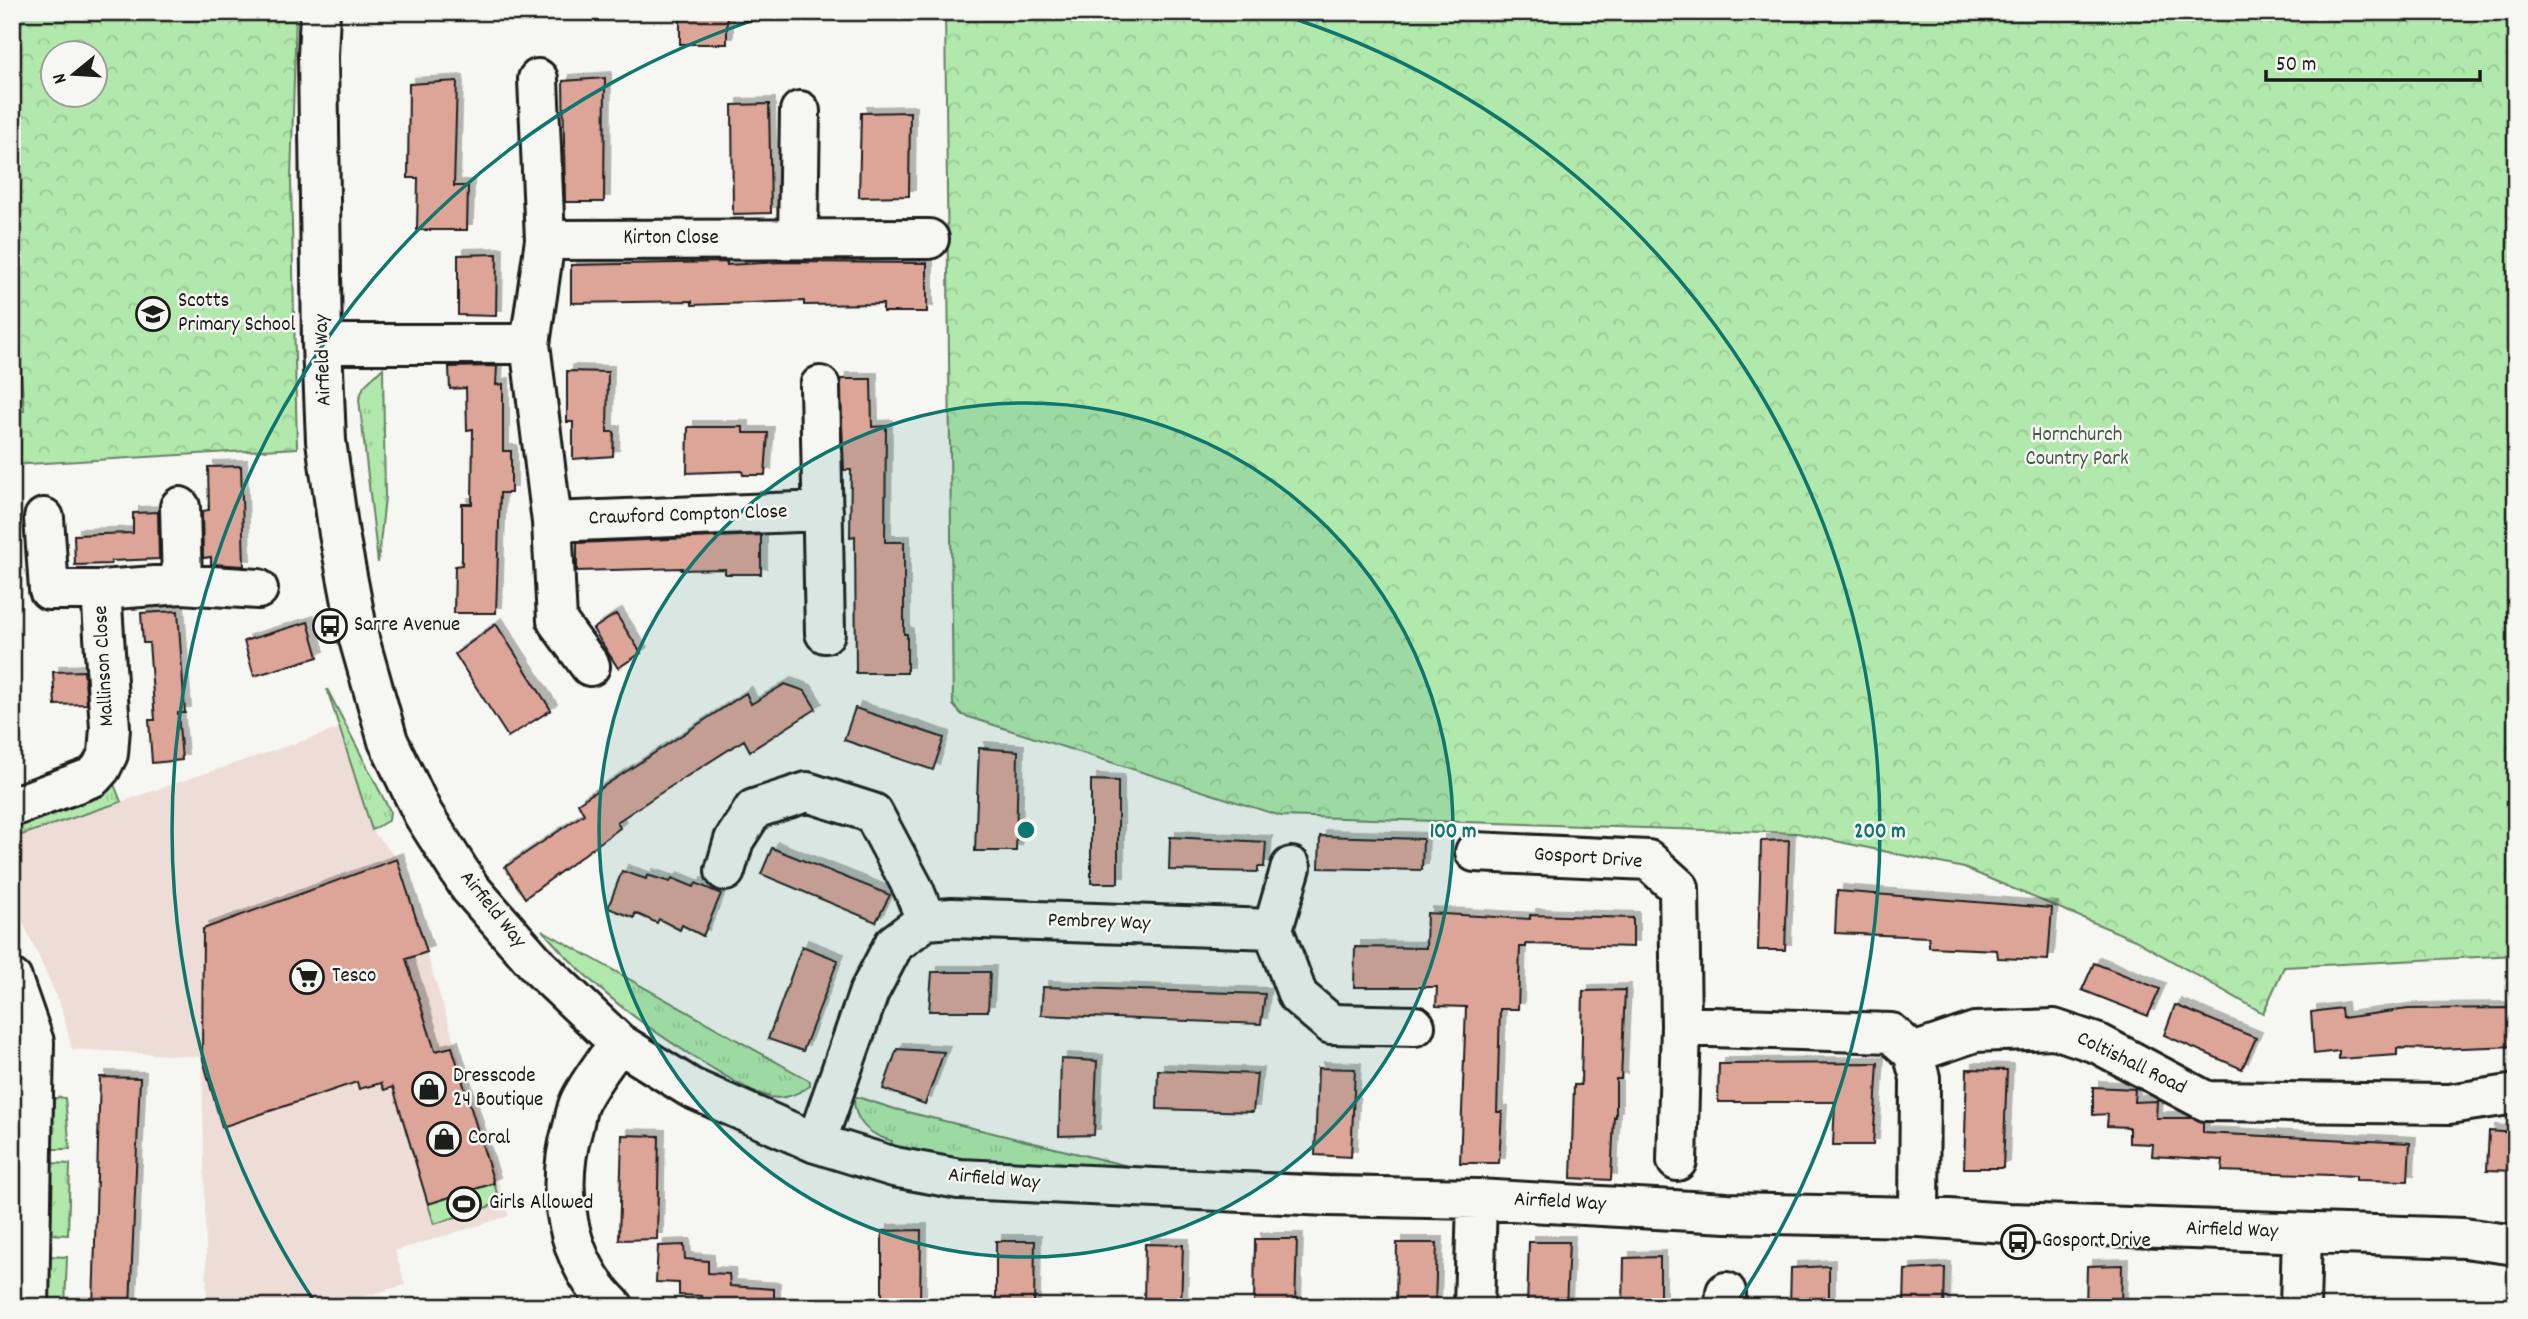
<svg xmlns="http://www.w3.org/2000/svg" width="2528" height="1319" font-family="Dekko,sans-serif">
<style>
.built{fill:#eeddd7}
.grass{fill:url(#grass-tufts);stroke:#668264;stroke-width:2}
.park{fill:url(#park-crowns);stroke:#668264;stroke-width:2;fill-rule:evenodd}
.garden{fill:#b1e8ab;stroke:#668264;stroke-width:2}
.building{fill:#dda498;stroke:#1c1c1c;stroke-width:2;filter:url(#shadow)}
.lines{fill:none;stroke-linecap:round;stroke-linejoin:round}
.minor-casing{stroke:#1c1c1c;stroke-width:44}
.minor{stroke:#f6f6f2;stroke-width:38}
.ring{fill:none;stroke:#0f766e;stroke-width:3.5}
.labels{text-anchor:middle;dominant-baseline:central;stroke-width:5;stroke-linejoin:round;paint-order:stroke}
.street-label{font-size:21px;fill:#1c1c1c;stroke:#f6f6f2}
.poi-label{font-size:21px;fill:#1c1c1c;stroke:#f6f6f2;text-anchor:start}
.park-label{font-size:21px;fill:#495947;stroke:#f6f6f2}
.centre{fill:#0f766e;stroke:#f6f6f2;stroke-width:3.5}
.ring-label{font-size:21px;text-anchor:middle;font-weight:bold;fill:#0f766e;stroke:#f6f6f2;stroke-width:5;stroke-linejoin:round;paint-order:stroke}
</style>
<defs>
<pattern id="grass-tufts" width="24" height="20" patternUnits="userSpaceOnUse" patternTransform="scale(1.75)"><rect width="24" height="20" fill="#b1e8ab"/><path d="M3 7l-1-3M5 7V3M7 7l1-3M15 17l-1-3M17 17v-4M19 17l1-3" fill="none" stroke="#98c693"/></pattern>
<pattern id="park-crowns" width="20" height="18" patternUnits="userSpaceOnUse" patternTransform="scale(1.75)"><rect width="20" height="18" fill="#b1e8ab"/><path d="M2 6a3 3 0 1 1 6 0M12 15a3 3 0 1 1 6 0" fill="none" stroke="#98c693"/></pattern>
<filter id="shadow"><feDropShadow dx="6" dy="-6" stdDeviation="0" flood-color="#0004"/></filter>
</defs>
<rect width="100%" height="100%" fill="#f6f6f2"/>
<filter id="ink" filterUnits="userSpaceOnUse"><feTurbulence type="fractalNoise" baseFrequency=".0143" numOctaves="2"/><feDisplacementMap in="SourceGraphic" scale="14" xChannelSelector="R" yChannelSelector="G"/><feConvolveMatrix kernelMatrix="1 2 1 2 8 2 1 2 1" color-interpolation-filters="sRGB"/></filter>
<g filter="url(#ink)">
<!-- built -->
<path class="built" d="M338 729 372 830 397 859 509 1216 395 1251 405 1285 325 1307H207L202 1057 72 1049 60 1004 12 898V838Z"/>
<!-- grass -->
<path class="grass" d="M383 368 385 497 378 563 359 399 364 386Z
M327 689 390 811 389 820 372 830Z
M114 784 121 802 12 838V820Z
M542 930 810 1081V1086C797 1094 785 1100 770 1097 748 1091 726 1076 707 1065 641 1025 593 989 542 930Z
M854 1096 895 1109 1132 1167 1403 1177H1281L999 1166 891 1149 892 1141C869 1135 853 1121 854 1096Z
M59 1097 65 1098 70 1149H52L54 1099Z
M51 1163 70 1164 68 1235 49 1234Z
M47 1256 67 1257 65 1307H46Z"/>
<!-- park -->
<path class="park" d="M12 12H296L291 180 297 448 12 465ZM52 52H94V94H52Z
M945 12H2516V955L2284 967 2263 1013 2135 940 1964 868 1797 833 1281 816 962 715 953 705Z"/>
<!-- garden -->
<path class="garden" d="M12 257 24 411 12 412Z
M494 1183 500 1203 434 1224 428 1204Z"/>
<!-- building -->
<path class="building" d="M680 12H727V44H680Z
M605 78 604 202H565L563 81Z
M457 81 454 186H468L467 230H417L418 178H408L409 84Z
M769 104 771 213 733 214 732 105Z
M910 112 909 196 859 197 861 113Z
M497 254 496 316 458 315V255Z
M727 262V265L782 262 927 263V312H883V304L804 305V301L692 305V301L571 303V265Z
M497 366 496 385 503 384V451H511V493H500L496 613H454L455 566 462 565V504H472L473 429 467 430 466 388 450 389 449 367Z
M567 371 608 372 607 432H614L613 456 573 459V422H567Z
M840 379H871L872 427 886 426 885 542H904V634H907V673H856L855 536 850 537 851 470H844Z
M688 427H743V433H768L765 475H743L742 471 687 473Z
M241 466 244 566 211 564V557L203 558 202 511 209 510 208 467Z
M158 512 159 559 111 561V564L75 565 74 535 133 533V513Z
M761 535V574H725V569L681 570 682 568 577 571V543Z
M178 611 185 713H178L182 760 152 763 149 720H155L149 643H143L141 613Z
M616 614 641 653 618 668 593 629Z
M308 622 318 657 254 676 244 641Z
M496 624 551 710 508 737 455 654Z
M84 671 87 704 55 705 53 672Z
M785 684 805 691 816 709 750 751 744 740 656 796 617 822 620 828 525 898 505 867 584 814 578 803 746 693 751 704Z
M855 708 944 738 933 770 844 740Z
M979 748 1018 751 1016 851H975Z
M1091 780 1118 781V883H1091Z
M1320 836 1423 839 1422 870 1319 868Z
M1170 837 1266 842 1264 867H1258V872L1169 870Z
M1789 840 1785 950H1758L1761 841Z
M772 848 890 895 876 922 761 874Z
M397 859 427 952 406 959 435 1051 452 1047 494 1183 428 1204 393 1087 384 1090 381 1083 359 1089 357 1082 222 1127 202 1056 203 929Z
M622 871 646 879 647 875 670 882 672 878 694 887 696 883 721 894 703 936 682 925 680 930 659 919 657 923 635 913 634 918 608 908Z
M1837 891 2052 908 2048 960 1998 958 1997 950 1929 947V937L1835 933Z
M1427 913 1530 919V915L1633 918V947L1526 944V947H1520L1518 1009H1500L1497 1112H1502L1499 1163H1460L1466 1007 1436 1006 1437 987H1354L1355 947 1426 948Z
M802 946 838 960 803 1051 768 1039Z
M2094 963 2160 989 2148 1016 2082 990Z
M932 972H990L988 1011H929Z
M1043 987 1265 994 1261 1024 1041 1015Z
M1625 990 1621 1079H1616V1117H1614L1611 1180 1571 1178 1574 1085H1581L1583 991Z
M2175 1005 2256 1038 2242 1069 2164 1035Z
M2341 1008 2342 1018 2408 1009 2516 1008V1046L2435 1049 2397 1048V1055L2339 1059V1051L2314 1054 2311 1012Z
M897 1049 944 1052 925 1104 883 1089Z
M1061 1059 1097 1061 1094 1135 1059 1136Z
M1878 1063 1873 1145H1833L1835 1102H1718L1719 1064Z
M1318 1068 1355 1069 1351 1157 1315 1155Z
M1967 1069 2007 1070 2003 1168H1964Z
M1158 1070 1257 1074 1253 1112 1157 1109Z
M100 1077 140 1078 130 1307H93Z
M2093 1087 2135 1089 2134 1102 2157 1101 2156 1118H2192L2203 1122V1133L2410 1143 2408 1181 2356 1180V1176L2222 1171 2223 1160 2152 1156 2153 1144 2129 1143V1127L2107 1126 2108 1114 2093 1115Z
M2489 1131 2516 1133V1171L2487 1170Z
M622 1135 659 1136 657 1239 619 1240Z
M921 1230 920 1304 882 1305V1231Z
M1255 1239H1297L1295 1307H1254Z
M996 1241H1035L1034 1307H996Z
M1529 1242H1569L1566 1307H1527Z
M1397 1243H1437L1435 1307H1396Z
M1145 1244 1183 1245 1181 1307H1144Z
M684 1245 685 1259 708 1261V1273L729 1274 730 1286 774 1289V1307H702V1296L679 1295V1283L656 1282 658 1246Z
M1660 1257V1307H1623L1624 1258Z
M2122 1265 2121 1307H2086L2087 1266Z
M1829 1266V1307H1790L1791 1268Z
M1945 1268 1944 1307H1904L1905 1270Z"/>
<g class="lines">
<!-- minor casing -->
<g class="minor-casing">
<path id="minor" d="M320 12 318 56 322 344 326 441 339 534 359 639 388 741 423 814 470 888 540 968 619 1043 691 1088 816 1143 894 1167 959 1179 1328 1196 1477 1199 1727 1213 1919 1217 2008 1223 2464 1238 2516 1245
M538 79 545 240 530 344 552 522 557 621 590 666
M798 238 800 111
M545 240 929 239
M322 344H530
M820 386 825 633
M180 507 182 584
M44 518 49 590H101L182 584 258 589
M552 522 823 511
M12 807 93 777 101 768 108 754 110 728 101 590
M1475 852 1648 860 1679 888 1681 1026 1677 1161
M1291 867 1273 929 1298 996 1331 1024 1415 1026
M725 871 734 840 754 809 807 792 873 813 913 888 926 920
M12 979 34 1042 29 1307
M1681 1026 1891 1033 1913 1053
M816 1143 869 992 894 944 926 920 952 918 1273 929
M1919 1217 1920 1078 1913 1053 1975 1032 2054 1029 2099 1044 2206 1101 2449 1104 2516 1094
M614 1307C565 1261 555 1188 573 1127 575 1119 576 1109 580 1101 590 1081 606 1061 619 1043
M1474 1307 1477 1199
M1725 1307 1726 1292
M2300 1307 2302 1233"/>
</g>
<!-- minor -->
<use href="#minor" class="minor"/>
</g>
</g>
<!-- distance rings -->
<circle cx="1026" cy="830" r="427" fill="#0f766e" fill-opacity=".12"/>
<g class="ring">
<circle cx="1026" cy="830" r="427"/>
<path d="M314 1301A854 854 0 0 1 776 13M1276 13A854 854 0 0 1 1738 1301"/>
</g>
<!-- icons -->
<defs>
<g id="school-ring" transform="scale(1.75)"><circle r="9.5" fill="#f6f6f2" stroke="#1c1c1c" stroke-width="1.5"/><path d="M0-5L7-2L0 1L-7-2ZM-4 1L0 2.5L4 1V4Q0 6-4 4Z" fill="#1c1c1c"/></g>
<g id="bus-ring" transform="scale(1.75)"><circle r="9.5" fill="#f6f6f2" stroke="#1c1c1c" stroke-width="1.5"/><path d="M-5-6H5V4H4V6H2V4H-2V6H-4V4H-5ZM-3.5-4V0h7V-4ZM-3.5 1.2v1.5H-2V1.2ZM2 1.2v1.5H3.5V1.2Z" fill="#1c1c1c"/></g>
<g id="supermarket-ring" transform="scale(1.75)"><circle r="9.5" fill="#f6f6f2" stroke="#1c1c1c" stroke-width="1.5"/><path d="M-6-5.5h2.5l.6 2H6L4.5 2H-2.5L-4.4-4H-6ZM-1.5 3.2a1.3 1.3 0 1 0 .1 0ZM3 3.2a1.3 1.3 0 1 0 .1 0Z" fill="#1c1c1c"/></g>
<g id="shop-ring" transform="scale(1.75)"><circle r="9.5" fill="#f6f6f2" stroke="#1c1c1c" stroke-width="1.5"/><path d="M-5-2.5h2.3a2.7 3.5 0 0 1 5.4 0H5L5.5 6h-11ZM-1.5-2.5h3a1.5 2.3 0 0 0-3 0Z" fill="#1c1c1c"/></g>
<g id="stadium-ring" transform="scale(1.75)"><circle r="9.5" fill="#f6f6f2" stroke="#1c1c1c" stroke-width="1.5"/><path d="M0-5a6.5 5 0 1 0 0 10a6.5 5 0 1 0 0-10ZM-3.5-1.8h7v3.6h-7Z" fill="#1c1c1c"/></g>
</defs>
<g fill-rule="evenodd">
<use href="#school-ring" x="153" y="314"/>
<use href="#bus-ring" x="330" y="626"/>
<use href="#supermarket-ring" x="307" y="977"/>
<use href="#shop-ring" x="429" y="1089"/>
<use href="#shop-ring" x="444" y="1139"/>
<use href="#stadium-ring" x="464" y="1204"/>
<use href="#bus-ring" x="2018" y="1242"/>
</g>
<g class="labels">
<!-- street labels -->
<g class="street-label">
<text x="671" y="239">Kirton Close</text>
<text transform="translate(324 360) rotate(-92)">Airfield Way</text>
<text transform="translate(688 516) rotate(-2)">Crawford Compton Close</text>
<text transform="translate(105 666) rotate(-93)">Mallinson Close</text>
<text transform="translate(1588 859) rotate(4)">Gosport Drive</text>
<text transform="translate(492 910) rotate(51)">Airfield Way</text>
<text transform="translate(1099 923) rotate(2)">Pembrey Way</text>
<text transform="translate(2131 1064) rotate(26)">Coltishall Road</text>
<text transform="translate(994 1180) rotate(5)">Airfield Way</text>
<text transform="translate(1560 1203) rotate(3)">Airfield Way</text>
<text transform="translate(2232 1231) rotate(2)">Airfield Way</text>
</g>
<!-- poi labels -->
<g class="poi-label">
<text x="178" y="302">Scotts<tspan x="178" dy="24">Primary School</tspan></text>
<text x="354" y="626">Sarre Avenue</text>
<text x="332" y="977">Tesco</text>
<text x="453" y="1077">Dresscode<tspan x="453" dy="24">24 Boutique</tspan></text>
<text x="468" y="1139">Coral</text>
<text x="489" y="1204">Girls Allowed</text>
<text x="2042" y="1242">Gosport Drive</text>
</g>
<!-- park labels -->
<g class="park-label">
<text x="2077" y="436">Hornchurch<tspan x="2077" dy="24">Country Park</tspan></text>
</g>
</g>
<circle cx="1026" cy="830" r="10" class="centre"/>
<g class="ring-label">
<text x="1453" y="837">100 m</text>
<text x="1880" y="837">200 m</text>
</g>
<!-- margin -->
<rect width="2528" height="1319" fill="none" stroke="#f6f6f2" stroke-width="42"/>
<rect x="21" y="21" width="2486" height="1277" fill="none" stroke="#1c1c1c" stroke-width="2.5" filter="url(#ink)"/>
<!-- north arrow -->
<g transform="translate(74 74) rotate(252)"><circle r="33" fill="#f6f6f2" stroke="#9f9f9c" stroke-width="2"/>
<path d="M0-5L12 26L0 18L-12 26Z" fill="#1c1c1c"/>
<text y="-10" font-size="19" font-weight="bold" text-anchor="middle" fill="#1c1c1c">N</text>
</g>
<!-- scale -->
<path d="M2266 70v10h214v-10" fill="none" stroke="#1c1c1c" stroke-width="3.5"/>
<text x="2276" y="70" font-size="21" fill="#1c1c1c" stroke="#f6f6f2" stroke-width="5" paint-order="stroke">50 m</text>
</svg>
